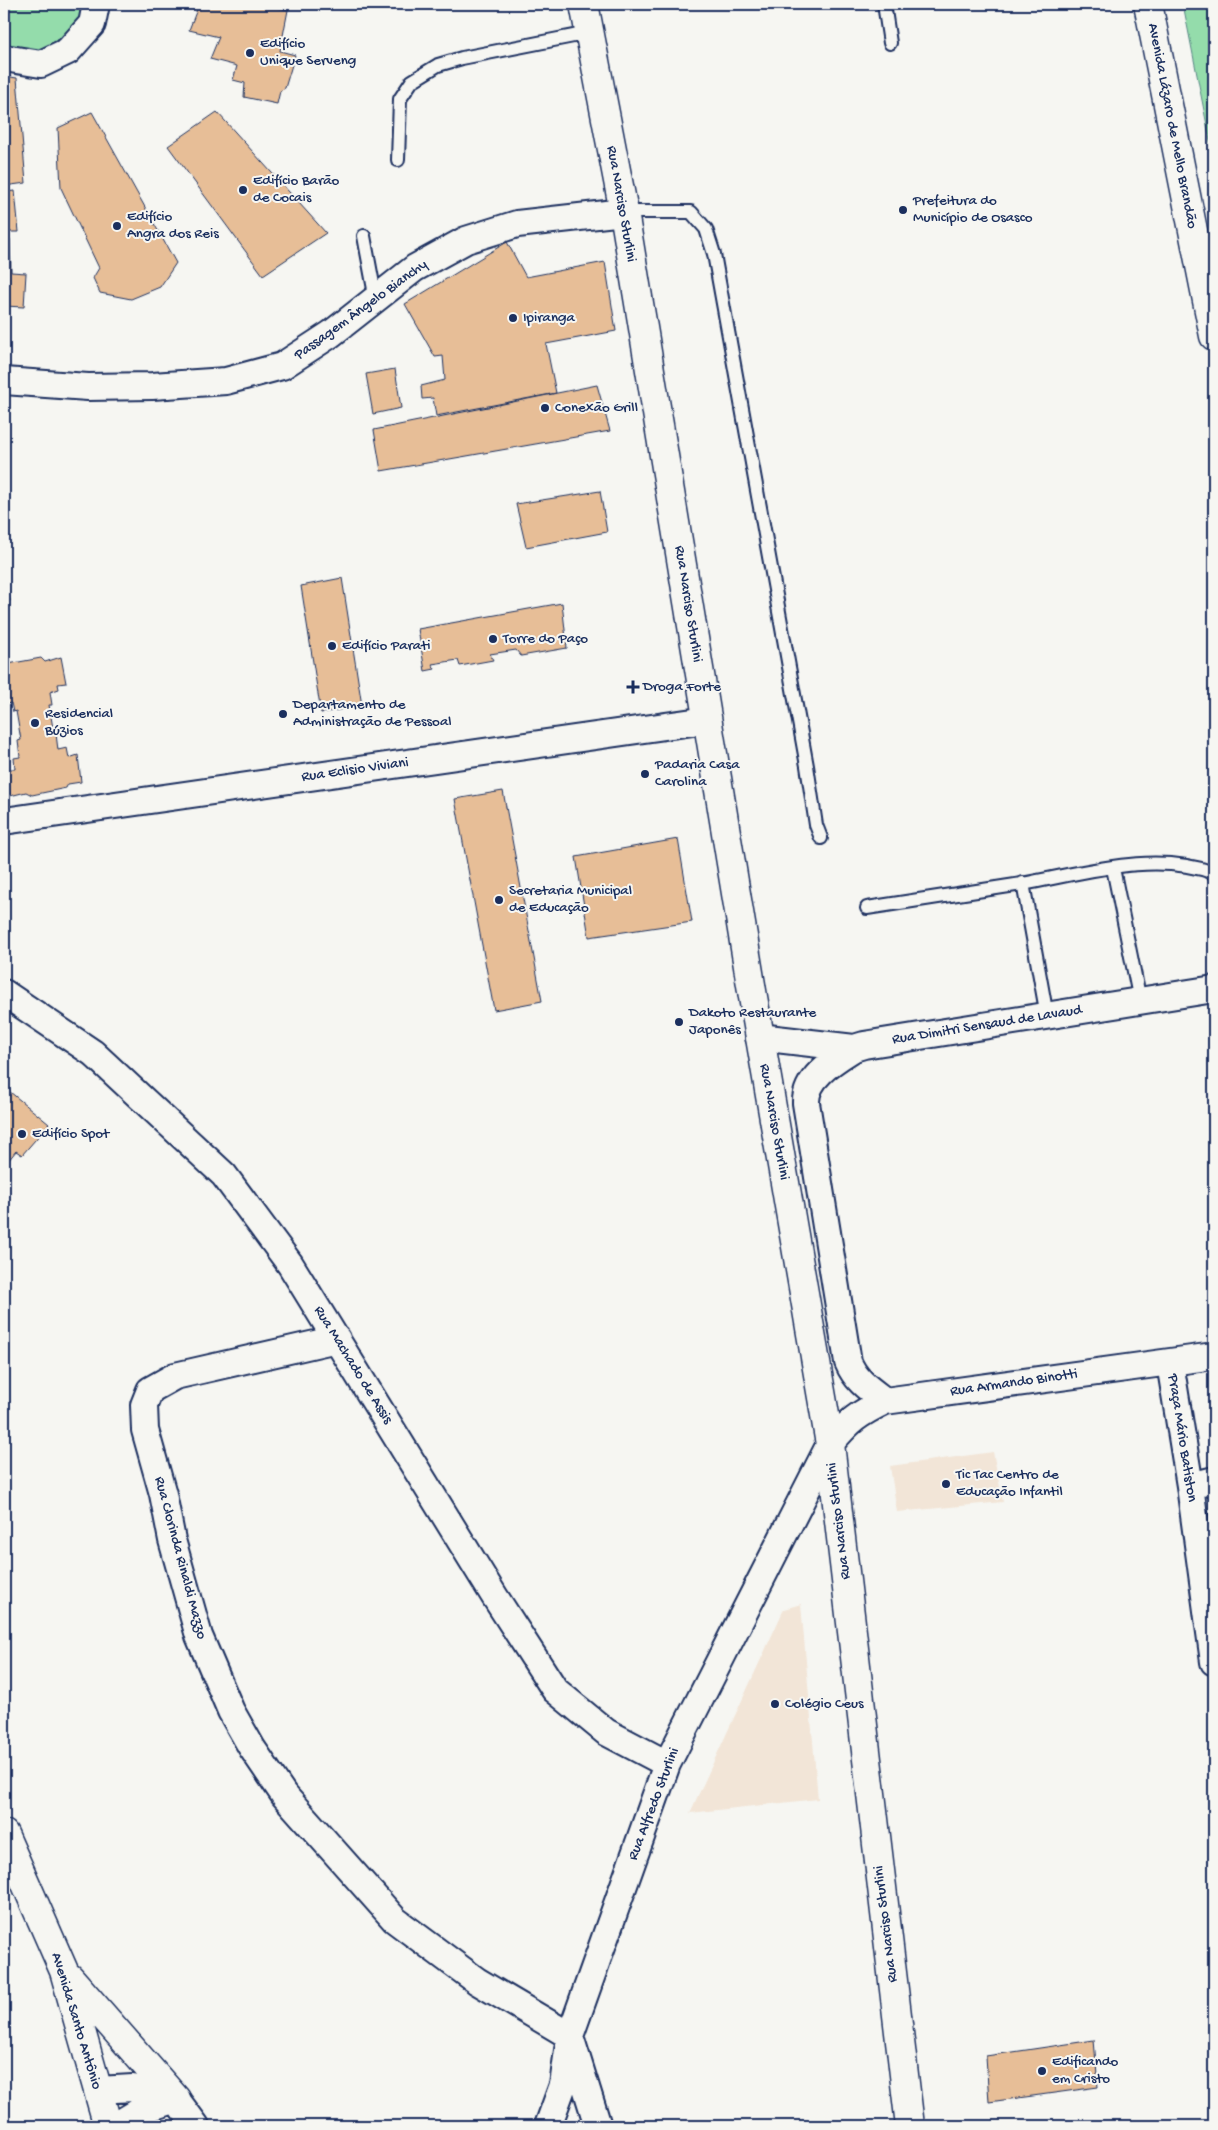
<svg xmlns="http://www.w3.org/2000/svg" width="1218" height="2130" font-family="'Gochi Hand',sans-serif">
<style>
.built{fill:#f2e5d7}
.green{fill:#94dcab;stroke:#588684}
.building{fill:#e7be97;stroke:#1b2f5e}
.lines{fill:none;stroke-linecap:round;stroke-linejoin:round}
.lane-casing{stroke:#1b2f5e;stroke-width:16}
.street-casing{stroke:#1b2f5e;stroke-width:30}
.secondary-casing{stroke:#1b2f5e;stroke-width:31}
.primary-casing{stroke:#1b2f5e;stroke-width:31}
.lane{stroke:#f6f6f2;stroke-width:12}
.street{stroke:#f6f6f2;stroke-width:26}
.secondary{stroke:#f6f6f2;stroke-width:28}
.primary{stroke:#f6f6f2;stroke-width:28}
.poi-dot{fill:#1b2f5e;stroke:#f6f6f2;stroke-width:2}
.labels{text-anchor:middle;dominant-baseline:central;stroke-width:4;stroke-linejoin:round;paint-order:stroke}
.poi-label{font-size:15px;fill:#1b2f5e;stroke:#f6f6f2;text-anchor:start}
.street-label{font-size:15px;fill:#1b2f5e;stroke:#f6f6f2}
</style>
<rect width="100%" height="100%" fill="#f6f6f2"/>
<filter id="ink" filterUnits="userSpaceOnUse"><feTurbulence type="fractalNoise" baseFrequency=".02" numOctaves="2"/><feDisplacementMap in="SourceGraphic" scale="10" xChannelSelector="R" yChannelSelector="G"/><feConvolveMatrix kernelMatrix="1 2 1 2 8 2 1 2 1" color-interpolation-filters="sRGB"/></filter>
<g filter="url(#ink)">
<!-- built -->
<path class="built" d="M993 1452 1003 1502 897 1512 890 1466Z
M801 1604 818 1799 690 1813 784 1609Z"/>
<!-- green -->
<path class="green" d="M4 4H85L84 22 40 56 4 49Z
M1183 4H1214V161Z"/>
<!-- building -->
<path class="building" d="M199 4H262L288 10 280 51 295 55 285 88 280 91 277 104 244 97 245 83 233 80 237 66 210 59 219 37 189 30Z
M4 76 17 78 26 183 4 186Z
M92 112 176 263 160 287 131 299 100 293 93 278 99 268 61 188 58 128Z
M217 112 326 233 263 275 168 146Z
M15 191 19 232H4V192Z
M10 239 11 272 26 273 24 307 4 306V240Z
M507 242 526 277 605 262 616 331 546 344 556 393 436 416 433 398 422 399 421 386 445 380 443 356 435 357 405 304Z
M395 369 401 408 373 414 366 374Z
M597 385 610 431 381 471 374 430Z
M600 491 607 532 526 547 516 504Z
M4 570 10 601 4 602Z
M342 578 362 706 321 713 301 586Z
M562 603 567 648 521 656 516 650 490 654 493 660 460 666 458 660 432 664 435 669 425 671 418 629Z
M61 657 66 683 58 684 59 689 50 692 52 705H49L54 734H56L58 750 67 748 69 758 78 755 81 782 68 784 66 788 32 795 26 792 10 796 5 769H15L14 758 20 757 18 741 21 740 16 711 13 712 11 703 6 704 4 696V668L8 664 41 658 45 662Z
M503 791 542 1001 494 1010 455 799Z
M678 839 692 922 589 937 576 857Z
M4 1087 49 1124 22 1155 16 1151 4 1166Z
M1094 2040 1098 2087 989 2102 986 2056Z"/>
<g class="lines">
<!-- lane casing -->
<g class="lane-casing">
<path id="lane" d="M884 4 890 43
M398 160 400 99 412 81 438 65 462 58 589 33
M624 212H691L706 229 714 254 807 766 816 825 821 838
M364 236 376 300
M1113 868 1140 1001
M1023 883 1047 1016
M867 908C918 900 970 892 1022 884 1084 873 1153 851 1214 873"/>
</g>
<!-- street casing -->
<g class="street-casing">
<path id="street" d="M4 58 41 64 68 51 92 24 96 4
M4 381 88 387 152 386 226 381 282 366 331 334 415 268 466 240 517 224 624 212
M4 821 707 720
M4 993 93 1053 224 1175 290 1264 495 1597 555 1690 606 1732 667 1764
M759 1037 854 1048 864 1045 1214 989
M854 1048C835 1060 805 1077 806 1103L848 1362C856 1381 869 1389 885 1401
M337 1339 175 1376 150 1390 144 1405 145 1430 163 1494 172 1540 199 1636 231 1711 252 1748 284 1795 395 1920 477 1981 570 2036 598 2126
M1170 1363 1190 1486 1214 1662
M1190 1486 1214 1480
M98 2090 133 2088 176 2099 196 2126
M115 2126 140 2111 176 2099
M548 2126 563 2085 570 2036 667 1764 830 1444C849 1421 858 1414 885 1401L1214 1356"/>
</g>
<!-- secondary casing -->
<g class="secondary-casing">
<path id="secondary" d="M584 4 624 212 753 997 830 1444 910 2126
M4 1834 64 1971 108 2126
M70 1978 176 2099"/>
</g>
<!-- primary casing -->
<g class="primary-casing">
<path id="primary" d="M1148 4 1214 336"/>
</g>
<!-- lane -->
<use href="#lane" class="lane"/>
<!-- street -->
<use href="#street" class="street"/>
<!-- secondary -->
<use href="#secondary" class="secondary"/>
<!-- primary -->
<use href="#primary" class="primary"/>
</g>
</g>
<!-- markers -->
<g class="poi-dot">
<circle cx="250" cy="53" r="5"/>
<circle cx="243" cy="190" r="5"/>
<circle cx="903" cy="210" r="5"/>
<circle cx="117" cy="226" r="5"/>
<circle cx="513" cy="318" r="5"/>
<circle cx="545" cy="408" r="5"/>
<circle cx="493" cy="639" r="5"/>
<circle cx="332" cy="646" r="5"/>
<path d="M630.5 679.5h5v5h5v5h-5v5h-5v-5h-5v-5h5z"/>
<circle cx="283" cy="714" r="5"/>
<circle cx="35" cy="723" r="5"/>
<circle cx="645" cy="774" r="5"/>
<circle cx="499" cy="900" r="5"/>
<circle cx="679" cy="1022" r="5"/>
<circle cx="22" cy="1134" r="5"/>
<circle cx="946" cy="1484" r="5"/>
<circle cx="775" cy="1704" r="5"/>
<circle cx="1042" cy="2071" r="5"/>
</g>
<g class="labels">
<!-- poi labels -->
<g class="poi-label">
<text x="260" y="44">Edifício<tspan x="260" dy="17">Unique Serveng</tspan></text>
<text x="253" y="181">Edifício Barão<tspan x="253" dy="17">de Cocais</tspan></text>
<text x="913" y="201">Prefeitura do<tspan x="913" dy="17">Município de Osasco</tspan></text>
<text x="127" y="217">Edifício<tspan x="127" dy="17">Angra dos Reis</tspan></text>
<text x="523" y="318">Ipiranga</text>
<text x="555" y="408">Conexão Grill</text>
<text x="503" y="639">Torre do Paço</text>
<text x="342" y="646">Edifício Parati</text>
<text x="643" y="687">Droga Forte</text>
<text x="293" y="705">Departamento de<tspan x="293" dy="17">Administração de Pessoal</tspan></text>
<text x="45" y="714">Residencial<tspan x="45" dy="17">Búzios</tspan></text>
<text x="655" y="765">Padaria Casa<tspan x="655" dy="17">Carolina</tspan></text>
<text x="509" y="891">Secretaria Municipal<tspan x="509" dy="17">de Educação</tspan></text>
<text x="689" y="1013">Dakoto Restaurante<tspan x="689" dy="17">Japonês</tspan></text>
<text x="32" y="1134">Edifício Spot</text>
<text x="956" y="1475">Tic Tac Centro de<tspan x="956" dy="17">Educação Infantil</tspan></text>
<text x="785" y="1704">Colégio Ceus</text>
<text x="1052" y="2062">Edificando<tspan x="1052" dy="17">em Cristo</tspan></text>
</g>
<!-- street labels -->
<g class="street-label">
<text transform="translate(1172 126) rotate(79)">Avenida Lázaro de Mello Brandão</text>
<text transform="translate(621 204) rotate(80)">Rua Narciso Sturlini</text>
<text transform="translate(361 310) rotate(-36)">Passagem Ângelo Bianchy</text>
<text transform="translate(688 604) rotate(81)">Rua Narciso Sturlini</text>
<text transform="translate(355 770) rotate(-8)">Rua Eclisio Viviani</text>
<text transform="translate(987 1025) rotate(-9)">Rua Dimitri Sensaud de Lavaud</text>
<text transform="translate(774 1122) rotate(80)">Rua Narciso Sturlini</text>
<text transform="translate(353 1365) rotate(58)">Rua Machado de Assis</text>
<text transform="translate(1014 1383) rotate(-8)">Rua Armando Binotti</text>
<text transform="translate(1182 1438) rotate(81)">Praça Mário Batiston</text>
<text transform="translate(839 1521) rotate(-97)">Rua Narciso Sturlini</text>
<text transform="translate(180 1558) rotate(75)">Rua Clorinda Rinaldi Mazzo</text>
<text transform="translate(654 1804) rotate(-69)">Rua Alfredo Sturlini</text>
<text transform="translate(886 1924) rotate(-97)">Rua Narciso Sturlini</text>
<text transform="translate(76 2021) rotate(73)">Avenida Santo Antônio</text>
</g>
</g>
<!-- margin -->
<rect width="1218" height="2130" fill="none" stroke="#f6f6f2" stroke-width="20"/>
<rect x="10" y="10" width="1198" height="2110" fill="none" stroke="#1b2f5e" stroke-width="2" filter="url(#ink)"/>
</svg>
